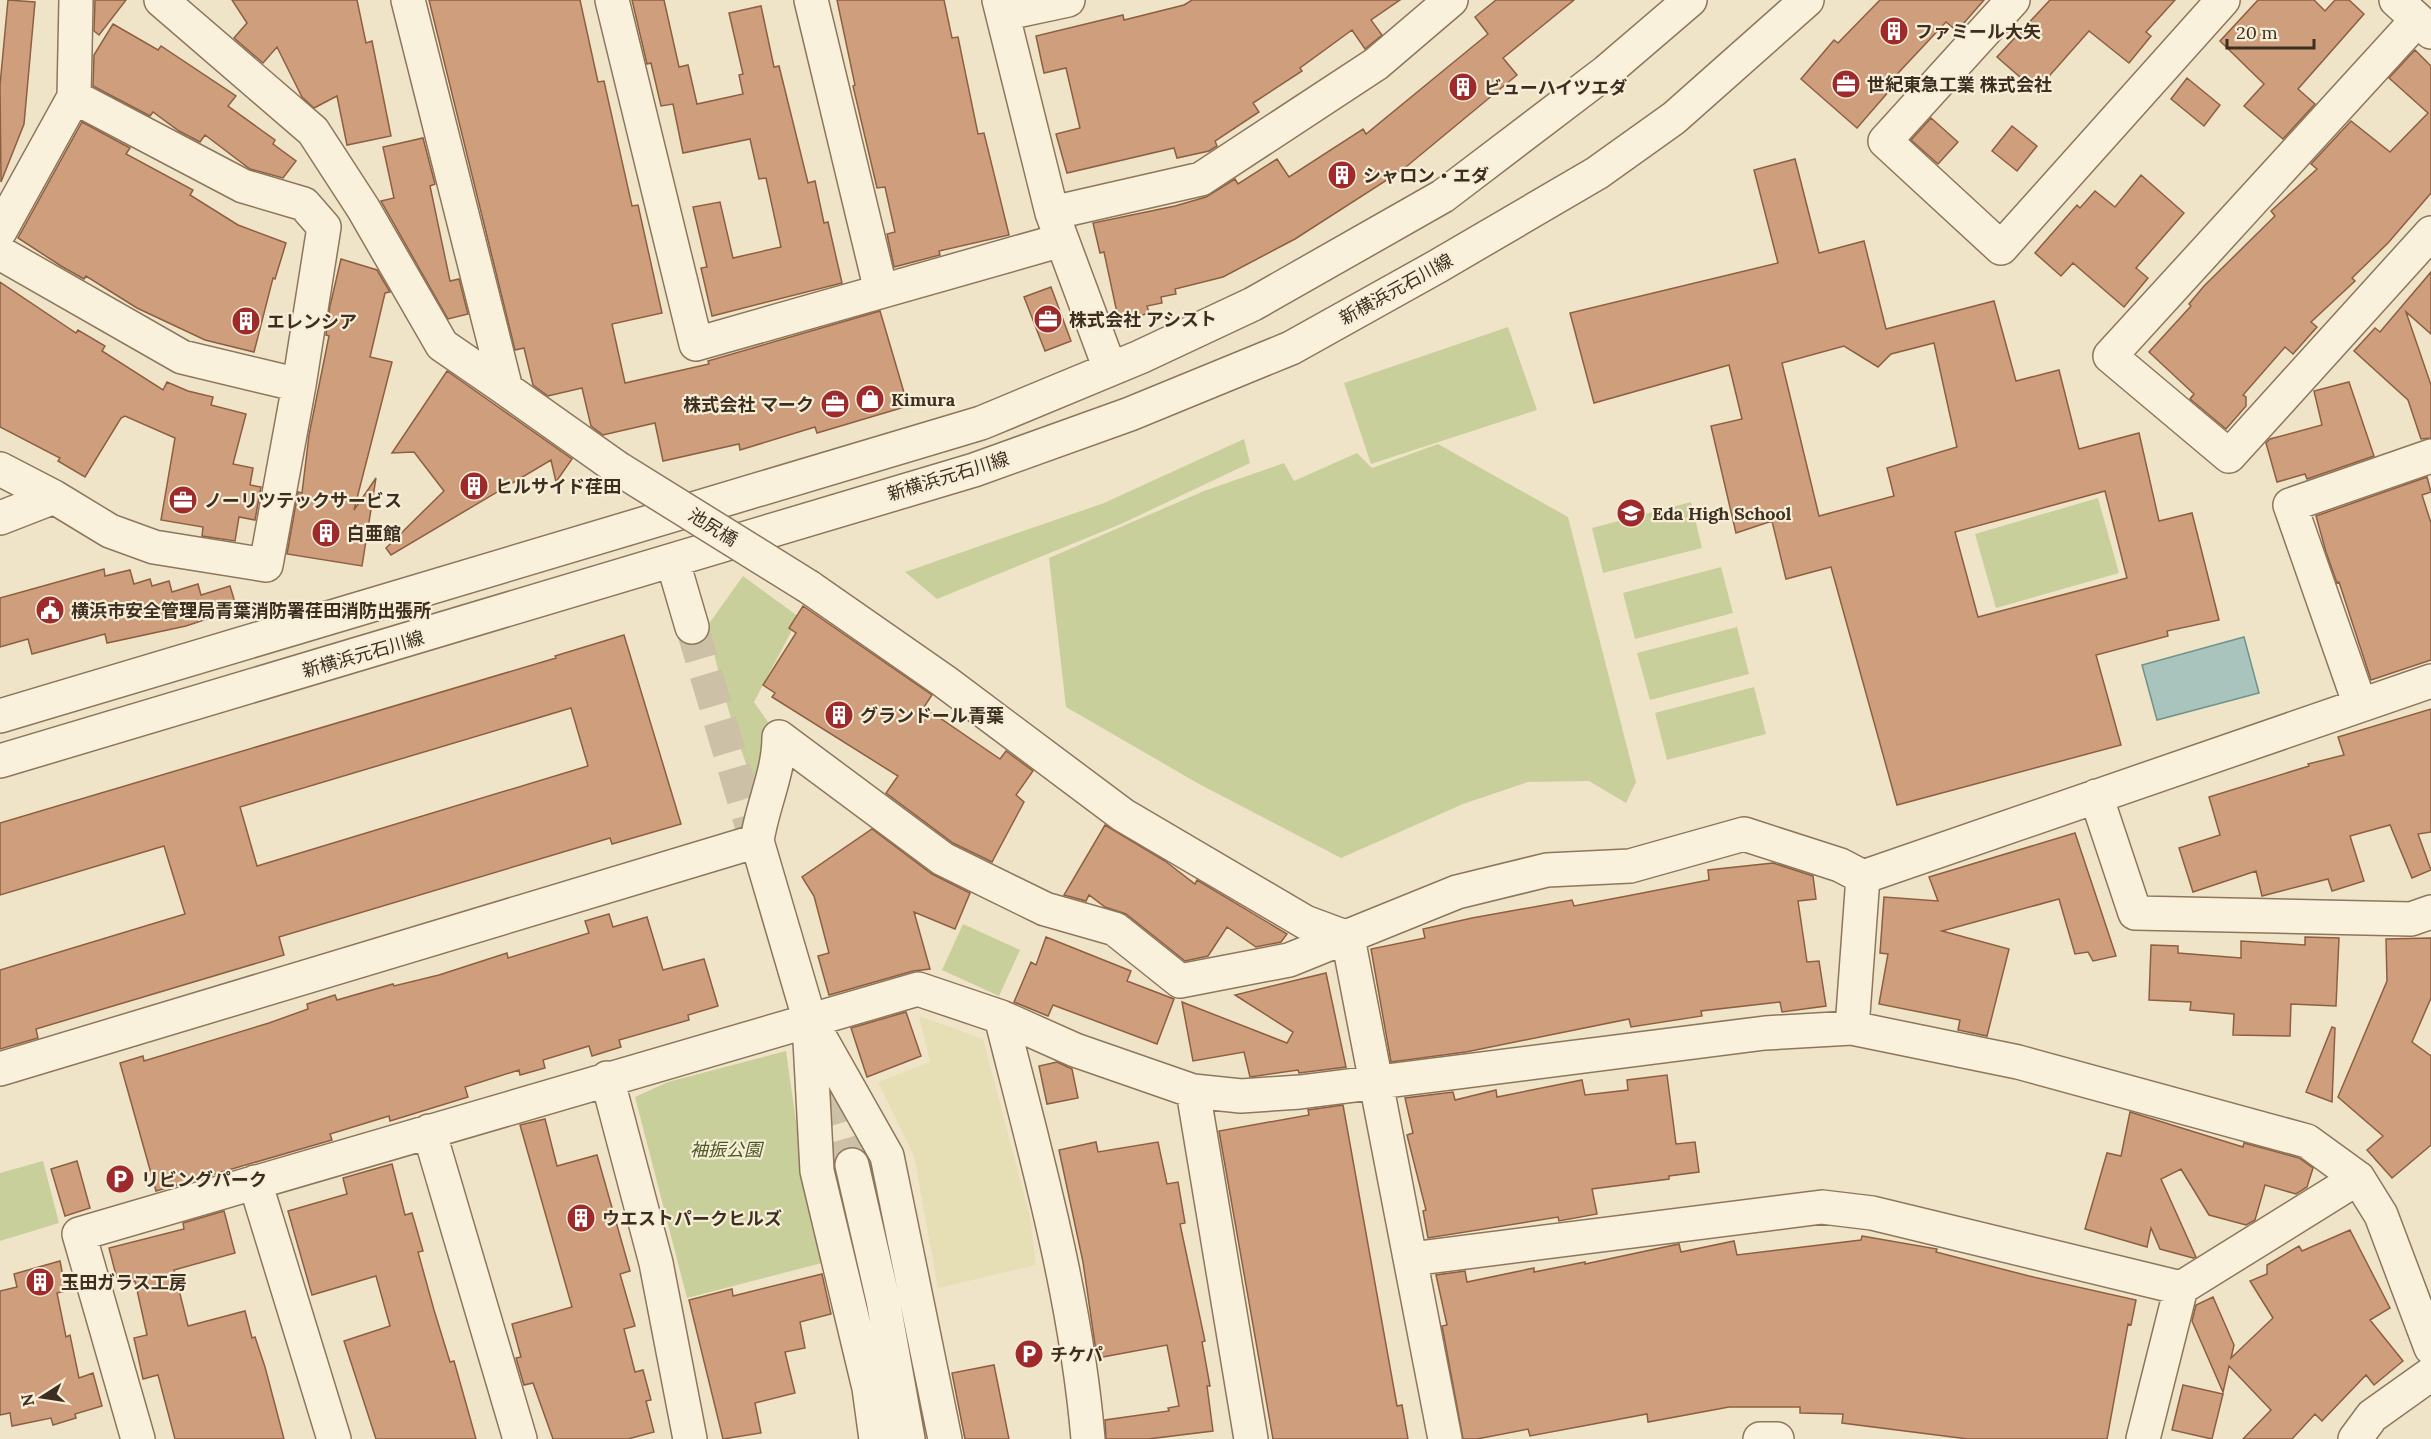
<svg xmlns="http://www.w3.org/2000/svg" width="2431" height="1439" font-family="Lora,'Noto Sans JP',serif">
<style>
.farmland{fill:#e6deb5}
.green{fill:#c9cf9b}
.water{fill:#a9c4bc;stroke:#6f938a;stroke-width:1.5}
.building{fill:#cf9f7d;stroke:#8d5f41;stroke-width:1.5;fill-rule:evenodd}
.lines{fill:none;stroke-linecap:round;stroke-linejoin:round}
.minor-tunnel{stroke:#ccc0a6;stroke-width:33;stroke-dasharray:33 16;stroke-linecap:butt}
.minor-casing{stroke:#8d765c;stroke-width:36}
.minor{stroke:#faf1dc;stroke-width:33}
.minor-bridge-casing{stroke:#8d765c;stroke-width:36;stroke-linecap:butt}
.minor-bridge{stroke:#faf1dc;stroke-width:33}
.labels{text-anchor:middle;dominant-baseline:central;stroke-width:4.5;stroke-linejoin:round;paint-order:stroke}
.poi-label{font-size:18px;font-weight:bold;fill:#3d2e20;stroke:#f7eed8;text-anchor:start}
.street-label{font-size:18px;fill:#3d2e20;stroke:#f7eed8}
.park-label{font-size:18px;font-style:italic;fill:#4d5a26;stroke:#f7eed8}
</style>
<rect width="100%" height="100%" fill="#f0e4c8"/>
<!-- farmland -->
<path class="farmland" d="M919 1016 983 1039 1030 1217 1036 1265 938 1288 914 1156 878 1082 930 1062Z"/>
<!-- green -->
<path class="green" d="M1508 327 1537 410 1371 464 1344 383Z
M1244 439 1250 463 1121 524 937 599 905 572 1104 503Z
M1438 444 1568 517 1636 782 1626 803 1589 781 1528 782 1463 804 1341 858 1199 784 1066 707 1049 558 1204 491 1284 463 1294 481 1357 453 1372 468Z
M2098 498 2119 573 1996 608 1975 534Z
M1691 502 1702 548 1603 573 1592 528Z
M1721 567 1733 613 1635 639 1623 593Z
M743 576 799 617 754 702 777 735 760 799C736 743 720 684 708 625Z
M1737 627 1749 674 1650 700 1637 653Z
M1754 687 1766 734 1667 760 1655 713Z
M963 924 1020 950 999 996 942 970Z
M786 1051 802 1163 822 1263 687 1298 635 1097 668 1082Z
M43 1161 59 1223 0 1241V1173Z"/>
<!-- water -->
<path class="water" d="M2244 637 2259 693 2157 720 2142 665Z"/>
<!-- building -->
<path class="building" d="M8 0 35 2 24 124 1 182 0 85Z
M95 0H126L99 35 94 31Z
M232 0H357L366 43 372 41 391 136 347 145 337 96 314 108 302 97 277 47 263 63 234 38 247 23Z
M429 0H580L598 82 604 81 632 206 638 205 662 313 612 324 625 383 709 364 708 361 880 311 908 406 817 433 815 427 740 450 739 444 663 461 655 423 603 435 591 426 582 388 548 396 533 385 524 348 515 350Z
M632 0H664L679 67 688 65 697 104 743 94 739 75 743 74 729 13 761 6 774 67 779 66 808 183 815 181 824 223 828 222 842 283 712 316 701 268 707 267 693 207 720 202 733 258 781 247 766 178 759 179 750 139 683 153 673 104 661 106 651 63 647 64Z
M837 0H944L952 38 958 37 978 134 984 133 1009 235 939 251 940 255 894 267 887 234 895 232 885 187 877 188 853 86 855 85Z
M1192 0H1400L1371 20 1382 35 1365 49 1352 30 1300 68 1302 71 1253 103 1259 112 1215 141 1217 146 1209 151 1177 158 1174 148 1067 173 1056 134 1080 128 1066 68 1044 73 1036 36 1123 15 1124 20 1184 5Z
M1496 0H1574L1503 58 1517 75 1401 171 1295 239 1223 277 1175 289 1176 294 1161 297 1162 303 1147 306 1149 313 1119 322 1104 252 1100 253 1093 223 1175 206 1206 197 1235 179 1238 184 1277 159 1289 177 1363 129 1366 134 1488 34 1475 17Z
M1880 0H1984L1957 31 1946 22 1886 86 1890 90 1857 128 1801 79 1834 40 1838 43Z
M2050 0H2175L2146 32 2151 36 2129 63 2089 31 2036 91 1997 57Z
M2258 0H2314L2325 11 2335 0H2349L2364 14 2298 89 2315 104 2283 139 2244 106 2264 84 2220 41Z
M113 24 158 50 161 46 236 96 228 106 275 140 273 144 296 161 283 178 250 169 205 135 200 142 179 131 153 112 150 116 93 86 94 55Z
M2415 50 2431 66V193L2388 243 2352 278 2355 281 2311 322 2317 327 2293 354 2285 347 2243 395 2246 397V406L2226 429 2190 399 2194 394 2149 352 2191 306 2189 304 2204 286 2275 216 2271 211 2317 169 2311 164 2351 121 2390 152 2428 113 2389 78Z
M2187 78 2220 105 2204 126 2171 99Z
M1931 118 1958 142 1938 164 1911 140Z
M82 122 130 148 126 154 193 190 190 195 238 225 286 243 275 279 273 278 254 352 205 340 137 308 86 276 84 279 61 266 18 238Z
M2012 126 2037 146 2017 171 1992 151Z
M423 138 435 184 430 186 450 281 459 279 468 314 448 319 381 201 394 198 383 147Z
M1795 159 1819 253 1864 241 1886 329 1994 301 2016 381 2059 370 2079 449 2139 433 2159 521 2192 513 2219 620 2167 631 2168 636 2096 655 2121 745 1897 805 1831 567 1786 579 1772 521 1736 533 1711 426 1742 419 1729 365 1594 403 1570 313 1778 263 1754 170ZM1934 343 1957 447 1887 468 1894 496 1819 516 1782 363 1844 346 1878 367 1891 354ZM2105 491 2127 578 1978 617 1955 532Z
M2141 175 2184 213 2136 268 2148 278 2124 307 2073 263 2061 276 2035 253 2077 205 2080 208 2095 191 2115 207Z
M341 259 377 270 390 292 385 293 370 357 392 362 354 510 376 478 362 566 287 554 298 492 302 493 309 435 329 336 326 335 330 306Z
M2431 272V334L2406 312 2431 385V438L2421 439 2408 400 2354 351 2375 328 2380 332Z
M0 282 76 333 78 330 105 346 102 351 163 390 167 382 188 391 213 397 211 405 246 414 233 464 253 468 250 485 261 487 255 520 239 517 235 541 202 536 203 527 161 520 175 438 125 416 121 418 85 477 58 461 60 458 0 427Z
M1051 287 1071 341 1045 351 1024 297Z
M447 371 572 459 556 482 551 460 391 555 386 548 444 491 414 452 392 453Z
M2349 382 2374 456 2307 479 2305 474 2277 482 2266 443 2270 439 2322 425 2314 391Z
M2427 477 2431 492 2422 495 2431 523V660L2371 680 2339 582 2337 583 2326 552 2316 516Z
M104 569 105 576 130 570 134 584 150 579 152 586 169 581 172 592 198 584 201 595 230 586 237 609 186 626 107 643 105 634 32 654 28 639 0 647V598Z
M803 606 932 695 924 707 1000 759 1006 751 1033 771 1016 795 1024 802 992 862 953 843 886 793 898 776 772 697 775 693 763 685 796 633 789 628Z
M624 635 681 824 612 844 610 838 279 937 284 955 36 1029 38 1038 0 1049V970L185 914 164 846 0 895V823L556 658 555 656ZM571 708 588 766 257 866 240 807Z
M2431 709V832L2418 834 2431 870 2412 878 2390 825 2350 836 2364 881 2332 891 2328 879 2262 896 2256 871 2193 892 2179 848 2220 835 2209 797 2309 766 2308 764 2344 755 2338 737Z
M1105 825 1165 861 1195 884 1197 880 1287 934 1281 942 1256 947 1227 927 1208 956 1185 961 1126 914 1105 907 1089 895 1086 901 1064 895Z
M872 829 932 874 970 893 955 929 914 912 930 969 913 971 829 995 818 956 829 953 814 896 802 877Z
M2075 833 2116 956 2093 961 2088 952 2075 954 2059 899 1942 931 2009 949 1987 1036 1958 1030 1960 1020 1879 1004 1888 954 1880 953 1884 897 1938 901 1929 877Z
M1773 863 1813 876 1816 899 1798 901 1807 962 1819 961 1826 1006 1782 1012 1780 1002 1701 1011 1702 1016 1631 1027 1629 1019 1466 1052 1391 1062 1371 949 1425 938 1423 929 1472 918 1572 900 1574 906 1627 896 1709 880 1708 870Z
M609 914 613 927 647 917 663 970 704 959 718 1006 688 1015 689 1020 619 1040 621 1047 592 1056 589 1046 543 1060 545 1068 520 1075 519 1070 465 1087 468 1097 390 1121 389 1116 330 1134 332 1140 156 1191 120 1063 143 1056 144 1061 269 1023 308 1009 307 1004 335 995 337 1000 393 984 394 986 439 975 507 953 508 958 589 933 585 921Z
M1046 937 1131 971 1127 981 1174 999 1157 1044 1053 1005 1048 1016 1014 1002 1031 962 1036 965Z
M2305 937 2339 938 2336 1006 2291 1004 2290 1036 2233 1035 2234 1014 2190 1010 2191 1002 2149 1000 2151 945 2178 946V953L2241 958V941L2305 945Z
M2431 938V998L2412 1042 2431 1056V1145L2392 1178 2367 1150 2383 1136 2338 1097 2387 981 2386 939Z
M1326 973 1346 1067 1299 1073 1298 1070 1250 1077 1244 1052 1193 1061 1182 1002 1287 1043 1293 1032 1235 995Z
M906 1012 921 1056 867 1077 851 1028Z
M2332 1027 2335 1028 2332 1102 2306 1092Z
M1057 1062 1072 1069 1078 1098 1047 1104 1039 1066Z
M1667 1075 1676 1144 1695 1142 1699 1172 1669 1176V1179L1592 1189 1597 1214 1559 1221 1558 1217 1428 1238 1423 1211 1426 1210 1407 1135 1413 1133 1405 1098 1453 1092 1455 1100 1496 1090 1497 1097 1582 1080 1585 1095 1628 1090 1627 1080Z
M1343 1105 1397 1406 1402 1405 1408 1439H1273L1219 1131 1309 1115 1308 1110Z
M2130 1112 2243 1147 2244 1143 2299 1158 2313 1168 2307 1187 2296 1194 2265 1185 2255 1220 2246 1225 2209 1215 2181 1169 2161 1179 2196 1257 2193 1258 2160 1249 2151 1228 2147 1247 2085 1229 2107 1153 2121 1156Z
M545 1119 557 1166 597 1155 630 1271 620 1274 635 1326 624 1329 635 1372 643 1370 651 1400 646 1401 654 1432 628 1439H553L533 1383 524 1385 516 1358 521 1357 512 1324 572 1307 520 1125Z
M1096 1142 1098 1152 1158 1142 1167 1184 1178 1182 1185 1223 1180 1224 1205 1341 1202 1342 1210 1386H1207L1213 1431 1148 1439H1106L1105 1420 1169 1411 1168 1408 1179 1406 1167 1345 1097 1358 1083 1262 1059 1150Z
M77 1161 90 1208 65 1216 51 1169Z
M392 1164 405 1215 412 1213 423 1251 418 1252 434 1310 450 1362 454 1361 476 1439H376L344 1341 390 1326 376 1276 312 1295 288 1211 347 1194 343 1178Z
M224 1211 235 1253 174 1270 188 1326 245 1311 252 1338 255 1337 265 1367 284 1439H175L158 1375 143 1379 134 1338 147 1335 135 1281 123 1284 122 1277 117 1279 109 1248 184 1229 183 1223Z
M2350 1230 2390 1308 2370 1320 2403 1361 2374 1385 2366 1375 2322 1421 2315 1414 2292 1439H2243L2271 1410 2229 1366 2223 1392 2192 1321 2196 1305 2213 1297 2234 1345 2231 1358 2273 1318 2250 1281 2267 1274V1265L2299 1246 2302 1251Z
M1862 1236 1937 1249 1936 1252 2029 1276 2136 1300 2131 1325 2128 1324 2107 1439H1968L1842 1423 1843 1414 1800 1413V1407H1729L1648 1422 1647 1414 1530 1436 1528 1429 1477 1439H1463L1442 1326 1447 1325 1436 1275 1465 1271 1467 1282 1534 1268V1272L1585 1262V1264L1679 1244 1681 1252 1734 1241 1737 1255 1861 1240Z
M60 1261 66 1291 57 1293 66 1337 70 1335 79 1378 93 1373 102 1406 75 1414 76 1418 53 1425 51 1418 12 1426 10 1413 0 1415V1291L17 1287 14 1274Z
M822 1274 831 1314 800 1322 805 1348 785 1352 795 1393 755 1403 761 1433 723 1439 689 1300 732 1289 733 1296Z
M994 1365 1009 1439H965L952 1373Z
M2183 1385 2223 1394 2212 1439 2172 1430Z"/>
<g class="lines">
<!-- minor-tunnel -->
<path class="minor-tunnel" d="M692 627 759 852
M816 1045 852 1165"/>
<!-- minor casing -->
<g class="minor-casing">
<path id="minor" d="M161 0 313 131 363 208 442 345 506 389
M408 0 506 389 616 467
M612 0 696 344 1062 240
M811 0 881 291
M999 0 1052 213 1110 369
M2013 0 1885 141 2001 248 2223 0
M2396 0 2431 32
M1003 14 1068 0
M2417 20 2110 356 2229 456 2431 233
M1052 213 1201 179 1376 64 1451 0
M0 231 74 97 76 0
M0 253 182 357 299 385
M0 469 54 497 110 531 154 547 266 565 299 385 324 227 304 204 243 186 74 97
M0 518 54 497
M673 562 692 627
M809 587 944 681 1123 815 1305 922 1348 938 1445 1439
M2360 705 2290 505 2431 456
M0 716 981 423 1140 357 1253 304 1443 196 1606 72 1690 0
M0 761 974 470 1130 414 1291 348 1438 266 1597 173 1674 118 1807 0
M2096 796 2135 913 2411 919 2431 912
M1001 1017C1036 1156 1076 1296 1088 1439
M809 1022 817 1171 869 1388 876 1439
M1852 1028 1863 877 2431 681
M0 1069 757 841
M607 1078 656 1263 690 1439
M1193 1091 1251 1439
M429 1131 520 1439
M852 1165 883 1300 908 1439
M2358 1178 2381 1215 2431 1348
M255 1182 334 1439
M1411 1259 1822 1207 1872 1213 2181 1288
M138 1439 79 1234 918 989 1001 1017 1075 1050 1193 1091 1241 1096 1300 1092 1765 1033 1852 1028 2018 1062 2307 1141 2358 1178 2181 1288 2143 1439
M945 1439 887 1156 809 1018 757 841C762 806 779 773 779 737L943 859 1045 909 1115 929 1180 981 1289 960 1457 892 1547 870 1630 866 1744 834 1840 865 1863 877
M1760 1439H1777
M2355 1439 2372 1416 2431 1374"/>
</g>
<!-- minor -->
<use href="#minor" class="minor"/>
<!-- minor-bridge casing -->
<g class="minor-bridge-casing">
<path id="minor-bridge" d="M616 467 809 587"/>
</g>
<!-- minor-bridge -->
<use href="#minor-bridge" class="minor-bridge"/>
</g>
<!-- icons -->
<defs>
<g id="building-disc" transform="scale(1.5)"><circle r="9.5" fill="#9e2a2b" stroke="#f7eed8"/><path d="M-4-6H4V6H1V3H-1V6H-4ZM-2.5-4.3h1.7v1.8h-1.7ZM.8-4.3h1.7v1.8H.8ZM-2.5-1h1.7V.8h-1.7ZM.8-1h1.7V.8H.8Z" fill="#fff"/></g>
<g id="office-disc" transform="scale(1.5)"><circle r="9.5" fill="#9e2a2b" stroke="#f7eed8"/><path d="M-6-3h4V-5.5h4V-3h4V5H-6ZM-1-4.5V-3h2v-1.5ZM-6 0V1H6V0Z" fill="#fff"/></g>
<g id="shop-disc" transform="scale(1.5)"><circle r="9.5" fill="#9e2a2b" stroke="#f7eed8"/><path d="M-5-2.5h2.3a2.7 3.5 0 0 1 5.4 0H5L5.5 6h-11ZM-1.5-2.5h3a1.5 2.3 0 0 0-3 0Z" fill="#fff"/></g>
<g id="school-disc" transform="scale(1.5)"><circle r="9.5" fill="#9e2a2b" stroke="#f7eed8"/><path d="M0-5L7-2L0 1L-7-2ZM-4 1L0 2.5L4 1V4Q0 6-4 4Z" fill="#fff"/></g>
<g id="civic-disc" transform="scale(1.5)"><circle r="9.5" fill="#9e2a2b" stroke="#f7eed8"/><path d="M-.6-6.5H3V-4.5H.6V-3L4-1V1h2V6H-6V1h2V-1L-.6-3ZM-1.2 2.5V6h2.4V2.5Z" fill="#fff"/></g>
<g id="parking-disc" transform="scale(1.5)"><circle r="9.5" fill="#9e2a2b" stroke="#f7eed8"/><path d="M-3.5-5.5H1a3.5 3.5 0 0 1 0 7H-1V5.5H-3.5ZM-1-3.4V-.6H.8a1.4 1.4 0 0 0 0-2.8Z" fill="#fff"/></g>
</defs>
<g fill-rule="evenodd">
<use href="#building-disc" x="1894" y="31"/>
<use href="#office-disc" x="1846" y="84"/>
<use href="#building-disc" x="1463" y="87"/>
<use href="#building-disc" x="1342" y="175"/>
<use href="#office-disc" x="1048" y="319"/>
<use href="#building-disc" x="246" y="321"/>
<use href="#shop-disc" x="870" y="399"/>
<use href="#office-disc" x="835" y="404"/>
<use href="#building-disc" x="474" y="486"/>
<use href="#office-disc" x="183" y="500"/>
<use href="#school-disc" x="1631" y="513"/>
<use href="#building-disc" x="326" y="533"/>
<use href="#civic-disc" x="50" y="610"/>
<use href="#building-disc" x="839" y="715"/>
<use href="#parking-disc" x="120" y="1179"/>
<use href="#building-disc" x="581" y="1218"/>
<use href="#building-disc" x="40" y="1282"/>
<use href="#parking-disc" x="1029" y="1354"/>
</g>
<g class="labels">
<!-- poi labels -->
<g class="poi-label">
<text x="1915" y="31">ファミール大矢</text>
<text x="1867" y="84">世紀東急工業 株式会社</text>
<text x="1484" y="87">ビューハイツエダ</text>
<text x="1363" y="175">シャロン・エダ</text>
<text x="1069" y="319">株式会社 アシスト</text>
<text x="267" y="321">エレンシア</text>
<text x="891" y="399">Kimura</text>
<text x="814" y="404" text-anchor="end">株式会社 マーク</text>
<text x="495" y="486">ヒルサイド荏田</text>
<text x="204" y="500">ノーリツテックサービス</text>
<text x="1652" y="513">Eda High School</text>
<text x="347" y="533">白亜館</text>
<text x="71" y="610">横浜市安全管理局青葉消防署荏田消防出張所</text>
<text x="860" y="715">グランドール青葉</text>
<text x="141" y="1179">リビングパーク</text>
<text x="602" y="1218">ウエストパークヒルズ</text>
<text x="61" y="1282">玉田ガラス工房</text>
<text x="1050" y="1354">チケパ</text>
</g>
<!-- street labels -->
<g class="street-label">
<text transform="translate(1396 289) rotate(-29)">新横浜元石川線</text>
<text transform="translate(948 476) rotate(-17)">新横浜元石川線</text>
<text transform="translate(713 527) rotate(32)">池尻橋</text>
<text transform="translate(363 654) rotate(-16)">新横浜元石川線</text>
</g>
<!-- park labels -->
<g class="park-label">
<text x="726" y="1149">袖振公園</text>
</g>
</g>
<!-- north arrow -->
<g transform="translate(42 1397) rotate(258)" stroke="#f7eed8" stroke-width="4.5" paint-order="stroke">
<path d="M0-4.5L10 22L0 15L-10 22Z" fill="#3d2e20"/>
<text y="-9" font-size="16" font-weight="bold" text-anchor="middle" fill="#3d2e20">N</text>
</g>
<!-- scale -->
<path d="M2227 39v9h87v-9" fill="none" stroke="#3d2e20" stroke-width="3"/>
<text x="2236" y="39" font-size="18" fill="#3d2e20" stroke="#f7eed8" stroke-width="4.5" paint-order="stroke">20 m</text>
</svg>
